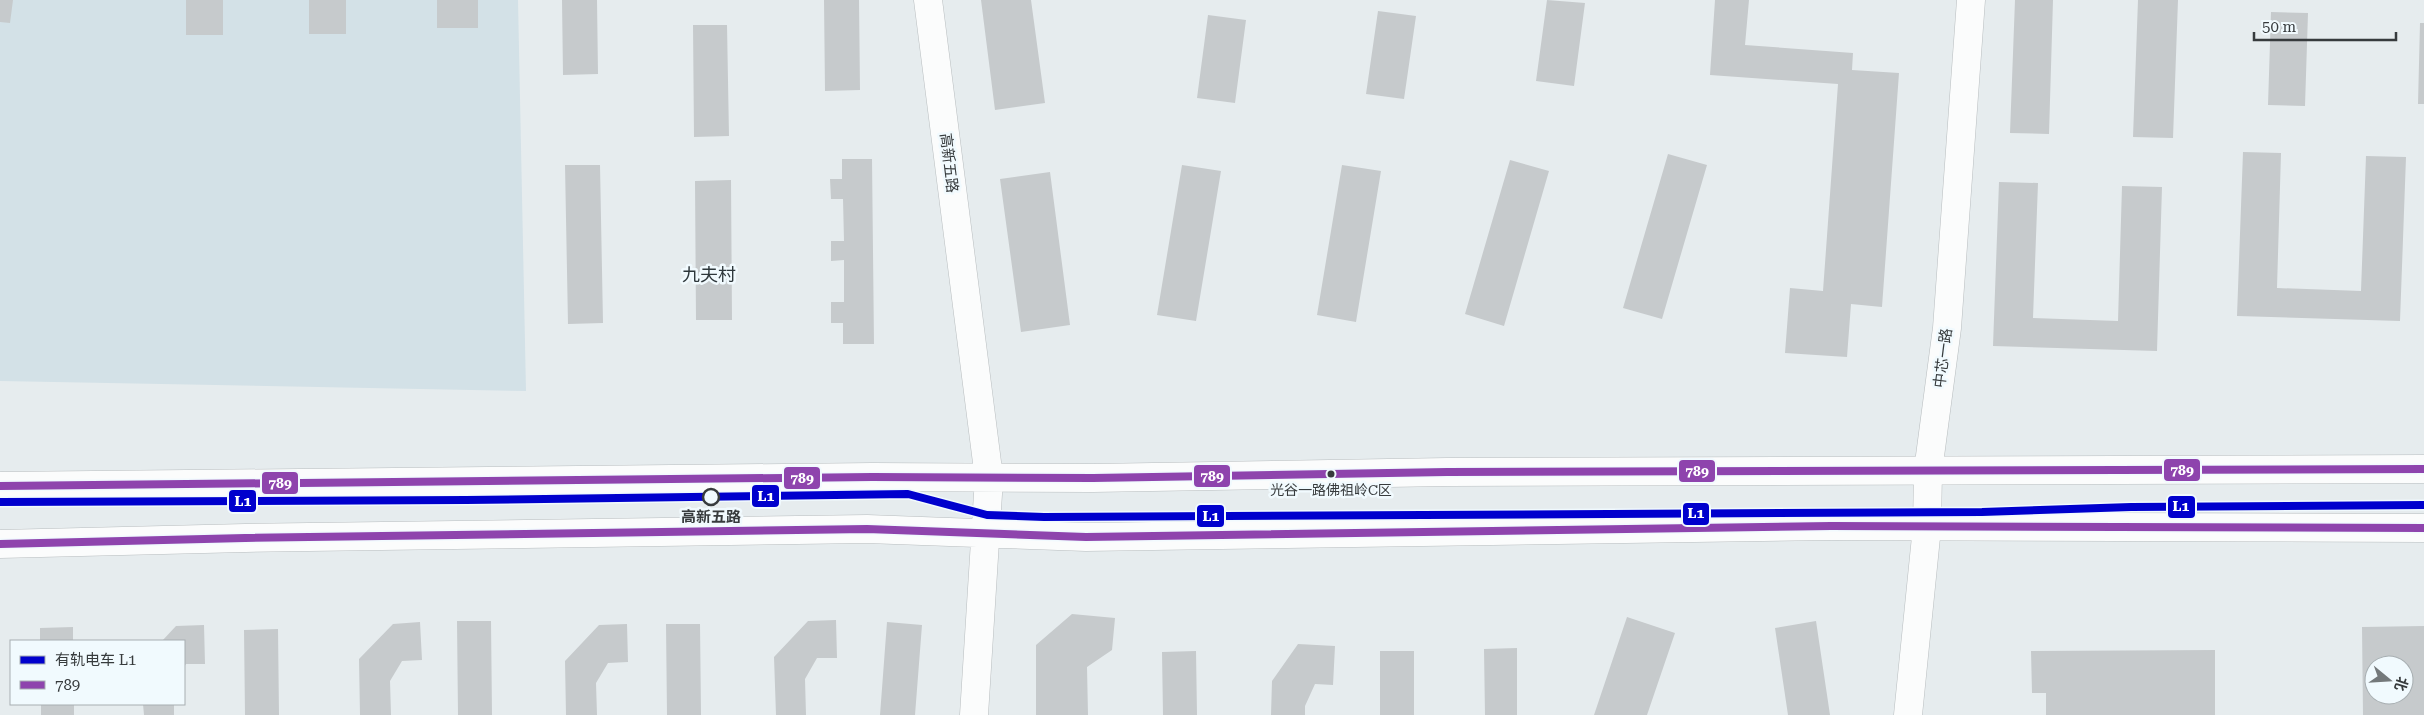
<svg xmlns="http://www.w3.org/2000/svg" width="2424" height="715" font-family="'Roboto Serif','Noto Sans SC',serif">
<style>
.built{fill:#d3e1e7}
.building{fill:#c6cacc;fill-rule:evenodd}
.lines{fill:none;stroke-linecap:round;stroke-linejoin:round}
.minor-casing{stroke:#b8bdbf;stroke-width:29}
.major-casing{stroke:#b8bdbf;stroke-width:29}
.minor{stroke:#fbfcfc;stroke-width:28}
.major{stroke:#fbfcfc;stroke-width:28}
.bus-1-casing{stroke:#f1fafe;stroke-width:11}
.bus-1{stroke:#8e44ad;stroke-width:8}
.tram-1-casing{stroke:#f1fafe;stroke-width:11}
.tram-1{stroke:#0000cd;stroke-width:8}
.bus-dot{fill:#373b3d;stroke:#f1fafe;stroke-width:2}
.stop-dot{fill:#f1fafe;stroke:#373b3d;stroke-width:2.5}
.labels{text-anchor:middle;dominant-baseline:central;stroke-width:5;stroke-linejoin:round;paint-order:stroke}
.bus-label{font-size:14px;fill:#373b3d;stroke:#f1fafe}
.street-label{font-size:15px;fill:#373b3d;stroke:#f1fafe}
.stop-label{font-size:15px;font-weight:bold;fill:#373b3d;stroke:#f1fafe}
.quarter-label{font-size:18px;fill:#2e373b;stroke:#f1fafe}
.line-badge{stroke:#f1fafe;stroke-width:2}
.badge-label{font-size:14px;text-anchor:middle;font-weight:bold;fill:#fff}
</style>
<rect width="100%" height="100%" fill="#e6ecee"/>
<!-- built -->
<path class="built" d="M0 0H518L526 391 0 381Z"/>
<!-- building -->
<path class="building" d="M0 0H13L10 23 0 22Z
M186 0H223V35H186Z
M309 0H346V34H309Z
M437 0H478V28H437Z
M562 0H597L598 74 563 75Z
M824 0H859L860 90 825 91Z
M981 0H1031L1045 103 995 110Z
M1547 0 1585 3 1574 86 1536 81Z
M1715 0H1749L1745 45 1853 53 1852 70 1899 73 1882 307 1851 304 1847 357 1785 353 1790 288 1823 291 1838 84 1710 75Z
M2015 0H2053L2049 134 2010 133Z
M2138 0H2178L2173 138 2133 137Z
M1378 11 1416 16 1404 99 1366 94Z
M2271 12 2308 13 2305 106 2268 105Z
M1208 15 1246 20 1235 103 1197 98Z
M2420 23H2424V104H2418Z
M693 25H727L729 136 694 137Z
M2243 152 2281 153 2277 288 2361 291 2366 156 2406 157 2400 321 2237 316Z
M1668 154 1707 165 1662 319 1623 308Z
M842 159H872L874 344H843V323H831V302H844V260L831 261V241H844L843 199H831L830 179H842Z
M1510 160 1549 171 1504 326 1465 314Z
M565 165H600L603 323 568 324Z
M1182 165 1221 171 1196 321 1157 315Z
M1342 165 1381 171 1356 322 1317 315Z
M1050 172 1070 325 1021 332 1000 179Z
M731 180 732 320H696L695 181Z
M1999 182 2038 183 2033 318 2118 321 2122 186 2162 187 2157 351 1993 346Z
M1072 614 1115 618 1112 650 1087 667 1088 715H1036V645Z
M1627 617 1675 633 1647 715H1594Z
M836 620 837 658H817L805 679 806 715H776L774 657 808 621Z
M457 621H491L492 715H458Z
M1816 621 1830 715H1788L1775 628Z
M420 622 422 660 402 661 390 681 391 715H360L359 659 393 624Z
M887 622 922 625 915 715H880Z
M627 624 628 662 608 663 596 683 597 715H566L565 661 599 625Z
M666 624H700L701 715H667Z
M204 625 205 664H186L184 667V641H162L176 626Z
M2424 626V715H2363L2362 627ZM2374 665H2404V695H2374Z
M73 627V641H40V628Z
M278 629 279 715H245L244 630Z
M1298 644 1335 646 1333 685 1315 684 1305 706V715H1271L1272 681Z
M1517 648V715H1485L1484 649Z
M2215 650V715H2046V693H2032L2031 651Z
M1196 651 1197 715H1163L1162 652Z
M1380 651H1414V715H1380Z
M41 704H74V715H41Z
M143 704H174V715H144Z"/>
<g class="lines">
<!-- minor casing -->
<g class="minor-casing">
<path id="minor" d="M1908 715 1927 527 1928 471 1947 328 1971 0"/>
</g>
<!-- major casing -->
<g class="major-casing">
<path id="major" d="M928 0 989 478 974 715
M0 486 872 477 1093 478 1447 472 2424 469
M0 544 245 538 867 529 1086 537 1831 526 2424 528"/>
</g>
<!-- minor -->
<use href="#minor" class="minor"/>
<!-- major -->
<use href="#major" class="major"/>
<!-- bus-1 casing -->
<g class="bus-1-casing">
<path id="bus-1" d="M0 486 872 477 1093 478 1447 472 2424 469
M0 544 245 538 867 529 1086 537 1831 526 2424 528"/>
</g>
<!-- bus-1 -->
<use href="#bus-1" class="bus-1"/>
<!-- tram-1 casing -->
<g class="tram-1-casing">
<path id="tram-1" d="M0 502 466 500 908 494 987 515 1044 517 1982 512 2131 507 2424 505"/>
</g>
<!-- tram-1 -->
<use href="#tram-1" class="tram-1"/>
</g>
<!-- markers -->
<circle class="bus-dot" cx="1331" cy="474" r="4.5"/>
<circle class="stop-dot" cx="711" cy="497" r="8"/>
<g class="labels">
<!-- bus labels -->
<g class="bus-label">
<text x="1331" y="490">光谷一路佛祖岭C区</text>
</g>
<!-- street labels -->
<g class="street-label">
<text transform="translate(949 163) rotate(83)">高新五路</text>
<text transform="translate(1943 358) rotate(-83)">中芯一路</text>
</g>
<!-- stop labels -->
<g class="stop-label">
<text x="711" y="517">高新五路</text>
</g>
<!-- quarter labels -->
<g class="quarter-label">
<text x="709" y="274">九夫村</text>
</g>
</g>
<g class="line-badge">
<rect x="2163" y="458" width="38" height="24" rx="5" fill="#8e44ad"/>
<rect x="1678" y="459" width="38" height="24" rx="5" fill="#8e44ad"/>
<rect x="1193" y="464" width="38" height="24" rx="5" fill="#8e44ad"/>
<rect x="783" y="466" width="38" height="24" rx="5" fill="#8e44ad"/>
<rect x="261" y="471" width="38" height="24" rx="5" fill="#8e44ad"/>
<rect x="751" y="484" width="29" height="24" rx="5" fill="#0000cd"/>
<rect x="228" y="489" width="29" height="24" rx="5" fill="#0000cd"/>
<rect x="2167" y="495" width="29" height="24" rx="5" fill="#0000cd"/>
<rect x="1682" y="502" width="28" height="24" rx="5" fill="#0000cd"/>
<rect x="1196" y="504" width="29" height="24" rx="5" fill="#0000cd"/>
</g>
<g class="badge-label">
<text x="2182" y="475">789</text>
<text x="1697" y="476">789</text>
<text x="1212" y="481">789</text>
<text x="802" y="483">789</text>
<text x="280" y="488">789</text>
<text x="766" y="501">L1</text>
<text x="243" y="506">L1</text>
<text x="2181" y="511">L1</text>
<text x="1696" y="518">L1</text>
<text x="1211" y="521">L1</text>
</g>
<!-- legend -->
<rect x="10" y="640" width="175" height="65" fill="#f1fafe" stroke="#a7aeb1"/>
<rect x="20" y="656" width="25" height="8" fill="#0000cd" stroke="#a7aeb1"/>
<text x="55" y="665" font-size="15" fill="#373b3d">有轨电车 L1</text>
<rect x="20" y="681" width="25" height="8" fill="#8e44ad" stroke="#a7aeb1"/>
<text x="55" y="690" font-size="15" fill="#373b3d">789</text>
<!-- north arrow -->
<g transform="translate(2389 680) rotate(108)"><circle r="24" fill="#f1fafe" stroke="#a7aeb1"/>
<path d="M0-4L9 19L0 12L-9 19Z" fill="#74797b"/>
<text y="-8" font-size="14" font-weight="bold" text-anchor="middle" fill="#373b3d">北</text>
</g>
<!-- scale -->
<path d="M2254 32v8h142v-8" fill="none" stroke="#373b3d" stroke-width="2.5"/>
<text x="2262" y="32" font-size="15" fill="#373b3d" stroke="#f1fafe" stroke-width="4" paint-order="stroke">50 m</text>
</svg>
